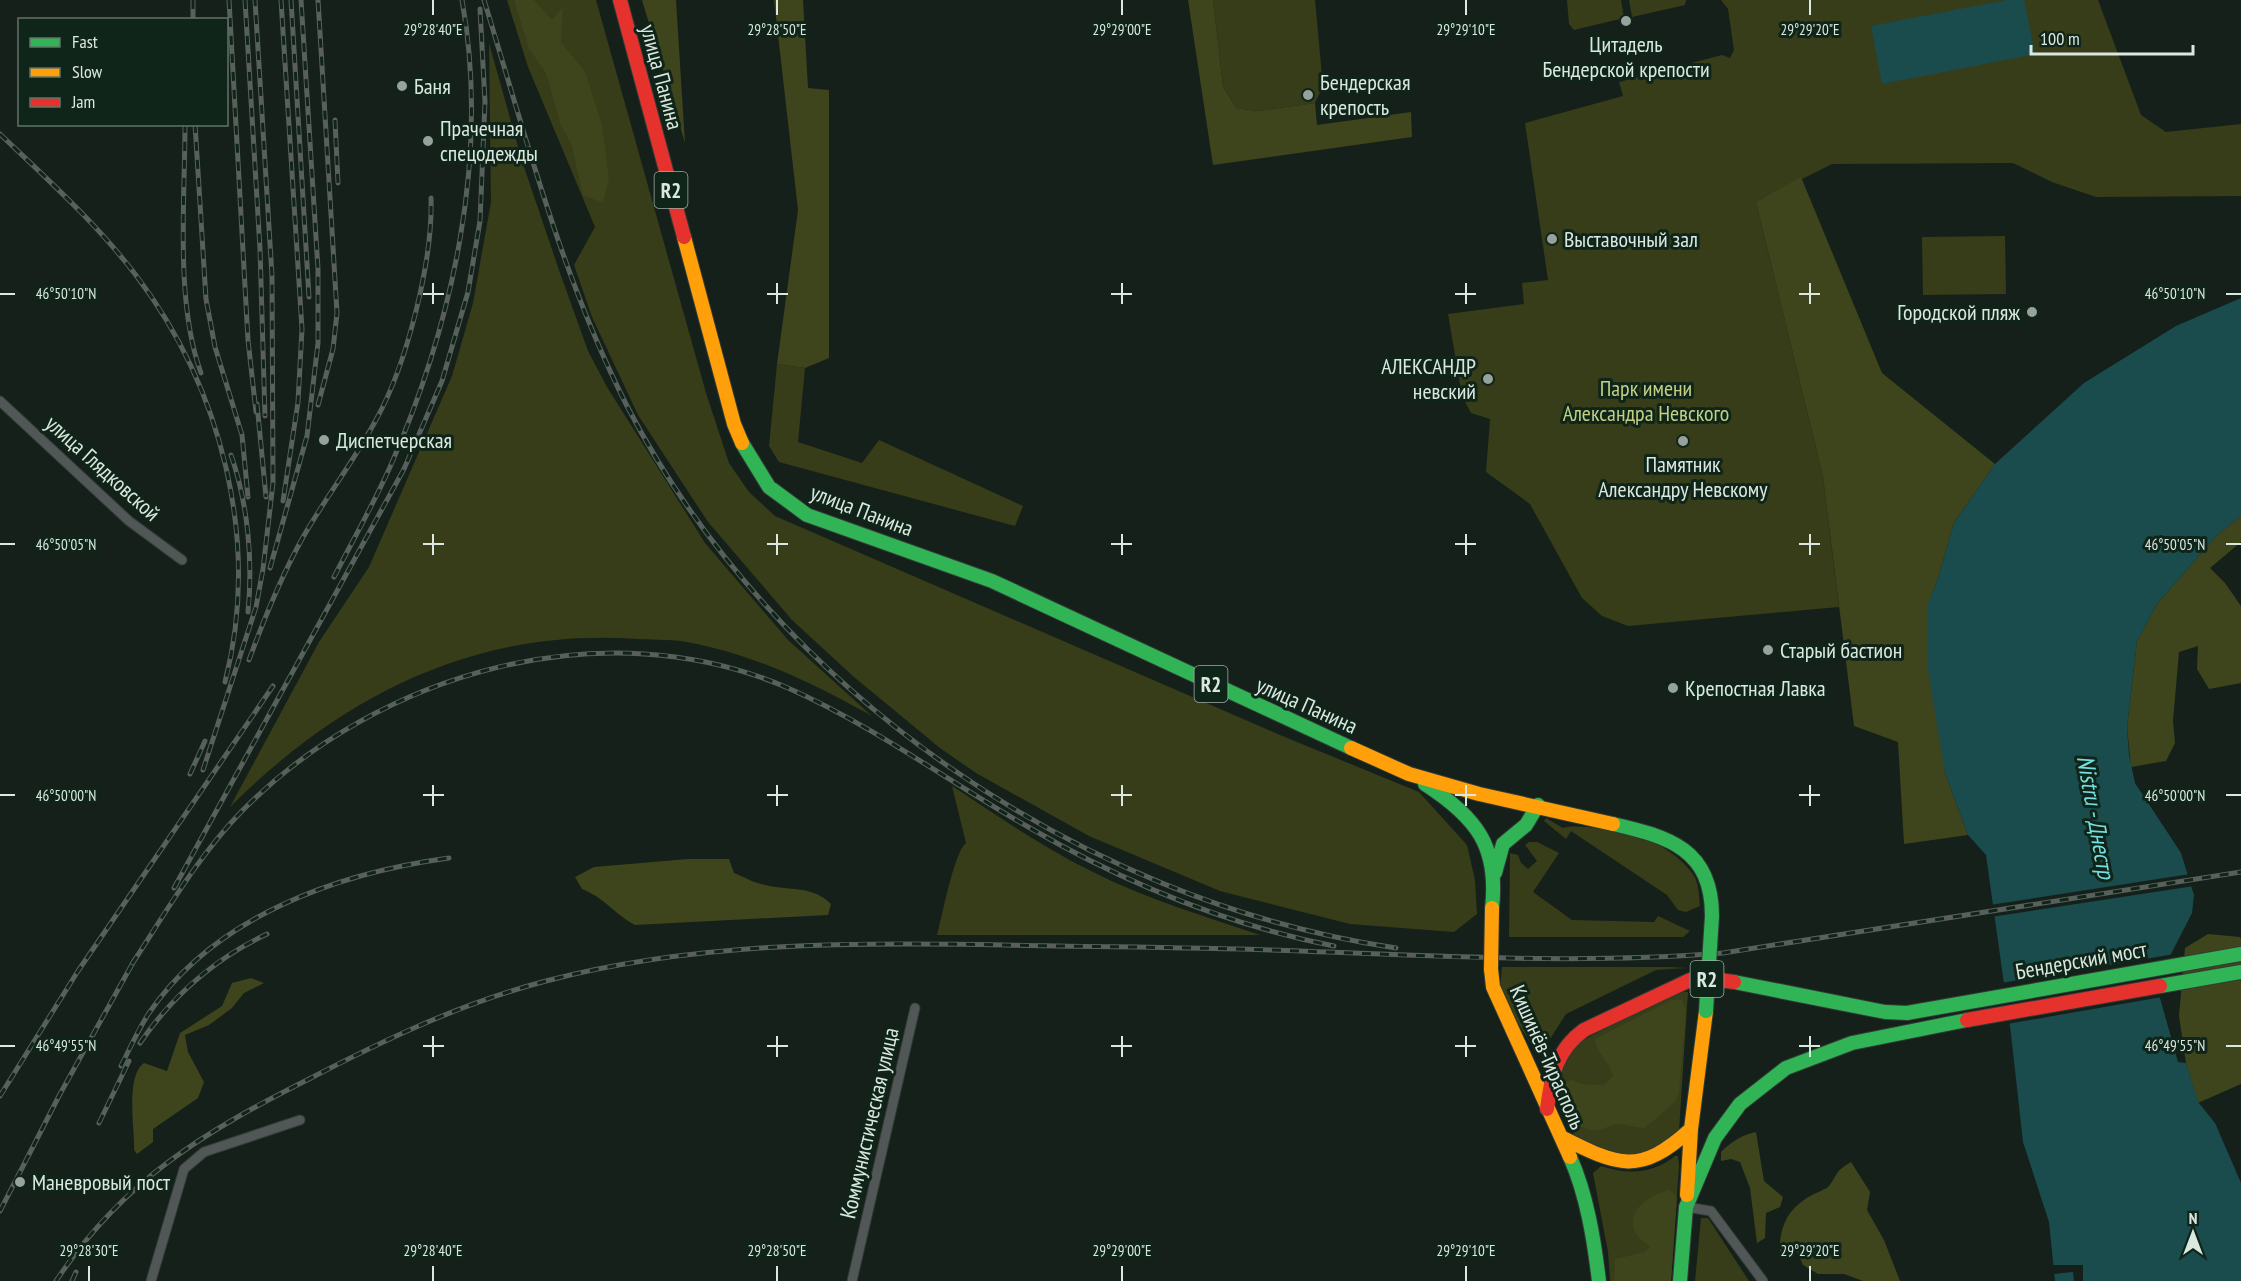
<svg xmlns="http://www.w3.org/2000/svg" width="2241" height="1281" font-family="'PT Sans Narrow',sans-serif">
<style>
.green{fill:#373d18}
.forest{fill:#3e441b}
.water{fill:#1a4c4d}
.pier{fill:#15201a}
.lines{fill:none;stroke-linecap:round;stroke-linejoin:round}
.street-casing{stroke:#323b36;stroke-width:11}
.fast-casing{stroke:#323b36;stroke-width:16}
.slow-casing{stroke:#323b36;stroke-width:16}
.jam-casing{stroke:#323b36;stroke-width:16}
.street{stroke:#515756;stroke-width:9}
.fast{stroke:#30b455;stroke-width:14}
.slow{stroke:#ff9f0a;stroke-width:14}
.jam{stroke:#e5322d;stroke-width:14}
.rail-casing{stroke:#58605b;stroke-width:5}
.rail{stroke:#102519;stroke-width:3;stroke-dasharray:9;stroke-linecap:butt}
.fast-bridge-casing{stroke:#323b36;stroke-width:16;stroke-linecap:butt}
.slow-bridge-casing{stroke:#323b36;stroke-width:16;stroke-linecap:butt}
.fast-bridge{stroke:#30b455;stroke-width:14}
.slow-bridge{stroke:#ff9f0a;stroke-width:14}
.ticks{fill:none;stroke:#dbe8e0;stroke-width:2}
.poi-dot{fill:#96a29b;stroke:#102519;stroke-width:2}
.labels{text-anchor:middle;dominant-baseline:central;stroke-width:6;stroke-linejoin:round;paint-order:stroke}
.shield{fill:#102519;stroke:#9eaea4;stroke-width:1.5}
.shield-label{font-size:21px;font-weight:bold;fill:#dbe8e0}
.poi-label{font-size:22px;fill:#dbe8e0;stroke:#102519;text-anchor:start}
.street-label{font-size:22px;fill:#dbe8e0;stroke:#102519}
.park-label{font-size:22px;fill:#c3cf83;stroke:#102519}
.water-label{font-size:24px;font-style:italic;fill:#74dfe2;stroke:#102519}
.ticks-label{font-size:15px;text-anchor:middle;fill:#dbe8e0;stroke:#102519;stroke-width:6;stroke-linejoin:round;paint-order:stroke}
</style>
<rect width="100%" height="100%" fill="#15201a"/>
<!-- green -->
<path class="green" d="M507 0H596L706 393 729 463 749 492 775 516 1280 735 1419 792 1467 845 1475 880 1477 914 1454 932 1350 924 1220 891 1089 836 976 773 940 748 854 677 792 620 708 522 638 415 592 317 574 265 595 227 528 67Z
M1213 0H1315L1323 86 1315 103 1257 111 1236 108 1223 86Z
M1567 0H1621L1624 18 1574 30 1569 24Z
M1629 0H1686L1685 5 1632 17Z
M1721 0H2098L2141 115 2166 132 2241 124V196L2096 197 2052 182 2013 163 1832 164 1756 202 1823 477 1839 607 1628 626 1602 616 1582 598 1530 504 1486 472 1490 419 1471 413 1462 396 1448 314 1524 304 1522 283 1548 280 1525 123 1623 96 1619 82 1722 55 1730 58 1734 50 1728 9Z
M489 43 522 161 559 270 588 351 607 387 705 543 788 640 872 716C814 684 758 656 692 643 675 639 656 640 638 639 477 627 342 695 230 807L319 642 369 567 452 376 473 303 491 202Z
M2005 236 2006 294 1923 295 1922 237Z
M777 364 805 368 798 442 862 463 879 440 1023 506 1015 526 779 462 769 446Z
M952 786C998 816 1043 848 1093 872 1146 899 1204 916 1260 935H937C942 917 954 852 966 843Z
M1546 818 1563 828C1584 822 1643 836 1662 847 1674 854 1685 863 1693 874 1699 883 1699 896 1700 906L1686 912 1678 910 1667 895 1571 831 1566 839 1544 821Z
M1529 842H1537L1559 853 1533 892 1572 920 1654 922 1658 916 1690 931 1683 937H1509L1510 853 1518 855 1521 863 1528 869 1537 861 1525 845Z
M1502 967H1671L1687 968 1656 970 1566 1014 1541 1053 1537 1054 1502 997 1500 990Z
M1683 992H1688L1679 1131 1675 1137 1642 1159 1594 1149 1574 1135 1556 1086 1560 1064 1570 1047 1648 1006Z
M1675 1156H1678L1679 1166 1671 1281H1610L1608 1252 1593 1173 1601 1166C1627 1175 1653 1174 1675 1156Z
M1701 1218H1708L1749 1281H1695Z"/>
<!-- forest -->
<path class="forest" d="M514 0H534L552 20 563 7 561 43 585 71 602 125 609 178 603 203 583 195 571 143 561 126 546 73 529 49Z
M642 0H676L685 143Z
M774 0H803L808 88 829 90V358L805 368 777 364 798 210Z
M1188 0H1213L1223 86 1236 108 1257 111 1315 103 1317 125 1411 112 1412 137 1213 165Z
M1801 177 1882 373 1995 464 1954 523 1938 578 1928 605 1945 773 1968 835 1904 844 1898 742 1854 726 1823 477 1756 202Z
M2241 516V542L2210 568 2225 583 2241 606V683L2209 689 2197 669 2198 646 2179 652 2173 721 2175 743 2166 761 2131 767 2127 727 2137 641 2157 604 2217 535Z
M688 859H729L734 873C744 877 754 883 765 885 788 891 813 885 831 904L828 915 635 925C613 913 605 898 582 889L575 877 594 867Z
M2208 934 2240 937 2241 939V1084L2198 1103 2186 1063 2179 1016 2185 948Z
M251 978 264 983 244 993 232 1008 209 1025 185 1035 188 1052 204 1082 198 1098 153 1129V1142L137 1154 134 1150C135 1130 125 1076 144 1063L167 1071 180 1033 222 1006 232 983Z
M1682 999 1686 1010 1679 1093 1675 1102 1645 1128C1634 1128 1627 1124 1617 1124 1610 1125 1605 1129 1599 1130 1573 1134 1564 1104 1564 1083L1571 1080 1582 1084 1604 1085 1613 1076C1609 1061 1597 1055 1595 1039L1671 1000Z
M1756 1132 1764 1181 1783 1197 1780 1207 1766 1213 1765 1238 1757 1243 1750 1188 1740 1162 1731 1159 1721 1161V1152C1732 1141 1742 1135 1756 1132Z
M1851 1162 1870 1192 1867 1210 1884 1240 1900 1281H1863L1844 1274H1818L1803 1265 1797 1252 1780 1253C1779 1226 1788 1208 1812 1195 1817 1192 1825 1190 1829 1186 1839 1173 1834 1172 1851 1162Z
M1669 1190 1677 1197 1671 1281H1614L1615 1259 1645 1252 1650 1247C1647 1244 1642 1241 1639 1238 1620 1214 1648 1195 1669 1190Z"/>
<!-- water -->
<path class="water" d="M2007 0H2024L2035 54 1882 84 1871 26Z
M2241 298V516L2217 535 2157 604 2137 641 2127 727 2129 755 2135 783 2181 853 2194 895 2192 913 2171 954 2158 991 2178 1062 2186 1063 2198 1102 2215 1123 2241 1183V1281H2055L2049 1222 2023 1142 2011 1034 1986 855 1968 835 1945 773 1928 670V604L1938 578 1954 523 1995 464 2084 383 2176 326Z"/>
<!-- pier -->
<path class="pier" d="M2190 874 2194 886 1991 917 1990 905Z
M2175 954 2161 991 2162 997 2007 1024 2001 983Z
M2053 1265H2083V1281H2074L2073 1272 2054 1274Z"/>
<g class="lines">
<!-- street casing -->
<g class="street-casing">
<path id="street" d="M0 401 129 521 182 560
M1686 1207 1711 1211 1763 1281
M151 1281 184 1169 204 1152 300 1120
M852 1281 915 1008"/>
</g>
<!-- fast casing -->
<g class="fast-casing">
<path id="fast" d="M742 443 769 487 807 515 992 581 1351 748
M1425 784C1476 817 1499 846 1492 908
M1613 824C1669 837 1712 849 1712 916
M1495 873 1503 844 1526 825 1538 805
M1734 982 1885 1012 1907 1013 2241 954
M2160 986 2241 972
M1570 1157C1587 1195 1594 1240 1599 1281
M1680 1281 1686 1207 1715 1138 1740 1104 1786 1068 1852 1043 1967 1020"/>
</g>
<!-- slow casing -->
<g class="slow-casing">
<path id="slow" d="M684 237 734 424 742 443
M1351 748 1409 774 1479 794 1613 824
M1491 969 1493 987 1570 1157
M1561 1137C1619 1166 1639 1176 1691 1129
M1687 1195 1691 1129 1706 1011"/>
</g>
<!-- jam casing -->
<g class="jam-casing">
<path id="jam" d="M620 0 684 237
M1967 1020 2160 986
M1547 1109C1551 1077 1556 1050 1584 1030L1690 980 1711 979 1734 982"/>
</g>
<!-- street -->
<use href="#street" class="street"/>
<!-- fast -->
<use href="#fast" class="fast"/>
<!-- slow -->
<use href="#slow" class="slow"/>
<!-- jam -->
<use href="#jam" class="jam"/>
<!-- rail casing -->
<g class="rail-casing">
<path id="rail" d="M193 0V20
M229 0 248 340 256 412
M245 0 260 249 265 416
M281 0 302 329 298 402 283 501
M291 0 309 297
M484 0C526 137 562 278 627 406 774 691 1080 901 1396 948
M335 120 338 183
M185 124C185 201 175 302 201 373
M195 124 206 299 215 347 242 435 248 497
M0 134C47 179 96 223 135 274 222 388 261 542 225 682
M257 404 266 497
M318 405 333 349 337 313 318 0
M231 455C248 504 253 560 248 612
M270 568 307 436 318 343V269L301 0
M334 577C353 540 373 505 390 467 453 324 490 156 462 0
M249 660C264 619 281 577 302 539 325 498 355 460 377 418 407 363 433 261 431 198
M203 770 256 607 263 569 273 483 272 276 255 0
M190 774 205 741
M174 888 404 469 442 381 468 292 480 221 485 102 480 9
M132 964C166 912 198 856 242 811 379 672 604 608 788 688 874 726 949 782 1030 828 1123 882 1228 925 1334 946
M140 1043C173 995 214 959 267 934
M121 1066C130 1048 138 1030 149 1013 215 916 338 873 449 858
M0 1096 78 971 273 686
M99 1123 129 1061
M0 1211 60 1094 135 959
M56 1281C123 1180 204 1132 309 1079 386 1039 462 1003 546 981 696 942 851 942 1005 945 1093 947 1182 947 1271 950 1421 955 1572 965 1723 953L2241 872
M72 1281 76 1272"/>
</g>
<!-- rail -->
<use href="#rail" class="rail"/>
<!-- fast-bridge casing -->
<g class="fast-bridge-casing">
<path id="fast-bridge" d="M1706 1011 1712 916"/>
</g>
<!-- slow-bridge casing -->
<g class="slow-bridge-casing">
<path id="slow-bridge" d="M1491 969 1492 908"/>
</g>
<!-- fast-bridge -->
<use href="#fast-bridge" class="fast-bridge"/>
<!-- slow-bridge -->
<use href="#slow-bridge" class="slow-bridge"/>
</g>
<!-- ticks -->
<path class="ticks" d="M433 0V15M777 0V15M1122 0V15M1466 0V15M1810 0V15M433 283V304M777 283V304M1122 283V304M1466 283V304M1810 283V304M0 294H15M423 294H444M767 294H788M1111 294H1132M1455 294H1476M1799 294H1820M2226 294H2241M433 534V555M777 534V555M1122 534V555M1466 534V555M1810 534V555M0 544H15M423 544H444M767 544H788M1111 544H1132M1455 544H1476M1799 544H1820M2226 544H2241M433 785V806M777 785V806M1122 785V806M1466 785V806M1810 785V806M0 795H15M423 795H444M767 795H788M1111 795H1132M1455 795H1476M1799 795H1820M2226 795H2241M433 1036V1057M777 1036V1057M1122 1036V1057M1466 1036V1057M1810 1036V1057M0 1046H15M423 1046H444M767 1046H788M1111 1046H1132M1455 1046H1476M1799 1046H1820M2226 1046H2241M89 1266V1281M433 1266V1281M777 1266V1281M1122 1266V1281M1466 1266V1281M1810 1266V1281"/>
<!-- markers -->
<g class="poi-dot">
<circle cx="1626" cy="21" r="6"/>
<circle cx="402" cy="86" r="6"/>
<circle cx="1308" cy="95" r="6"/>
<circle cx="428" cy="141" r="6"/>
<circle cx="1552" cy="239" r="6"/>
<circle cx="2032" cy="312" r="6"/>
<circle cx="1488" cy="379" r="6"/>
<circle cx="324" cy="440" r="6"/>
<circle cx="1683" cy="441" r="6"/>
<circle cx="1768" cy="650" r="6"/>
<circle cx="1673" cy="688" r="6"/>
<circle cx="20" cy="1182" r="6"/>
</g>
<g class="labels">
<!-- shield labels -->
<g class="shield">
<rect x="654.5" y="172" width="33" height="36" rx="4.5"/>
<rect x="1194.5" y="666" width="33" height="36" rx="4.5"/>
<rect x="1690.5" y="961" width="33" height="36" rx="4.5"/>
</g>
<g class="shield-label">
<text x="671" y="190">R2</text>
<text x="1211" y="684">R2</text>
<text x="1707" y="979">R2</text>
</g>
<!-- poi labels -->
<g class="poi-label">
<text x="1626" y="44" text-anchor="middle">Цитадель<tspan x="1626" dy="25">Бендерской крепости</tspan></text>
<text x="1320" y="82">Бендерская<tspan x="1320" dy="25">крепость</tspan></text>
<text x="414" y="86">Баня</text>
<text x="440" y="128">Прачечная<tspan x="440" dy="25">спецодежды</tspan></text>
<text x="1564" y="239">Выставочный зал</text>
<text x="2020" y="312" text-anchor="end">Городской пляж</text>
<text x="1476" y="366" text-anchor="end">АЛЕКСАНДР<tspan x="1476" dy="25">невский</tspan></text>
<text x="336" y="440">Диспетчерская</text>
<text x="1683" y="464" text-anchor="middle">Памятник<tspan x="1683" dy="25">Александру Невскому</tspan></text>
<text x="1780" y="650">Старый бастион</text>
<text x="1685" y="688">Крепостная Лавка</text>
<text x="32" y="1182">Маневровый пост</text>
</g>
<!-- street labels -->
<g class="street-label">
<text transform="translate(662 77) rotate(75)">улица Панина</text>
<text transform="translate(103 468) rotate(42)">улица Глядковской</text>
<text transform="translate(862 510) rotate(21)">улица Панина</text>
<text transform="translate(1307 705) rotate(24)">улица Панина</text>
<text transform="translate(2081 960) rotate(-10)">Бендерский мост</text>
<text transform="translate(1548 1057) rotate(66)">Кишинёв-Тирасполь</text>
<text transform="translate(869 1123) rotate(-77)">Коммунистическая улица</text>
</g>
<!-- park labels -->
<g class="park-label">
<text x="1646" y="388">Парк имени<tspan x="1646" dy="25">Александра Невского</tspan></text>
</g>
<!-- water labels -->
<g class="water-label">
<text transform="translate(2096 817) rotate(80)">Nistru - Днестр</text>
</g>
</g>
<g class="ticks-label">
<text x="433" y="35">29°28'40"E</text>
<text x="777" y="35">29°28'50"E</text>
<text x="1122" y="35">29°29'00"E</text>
<text x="1466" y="35">29°29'10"E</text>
<text x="1810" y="35">29°29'20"E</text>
<text x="66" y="299">46°50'10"N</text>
<text x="2175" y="299">46°50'10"N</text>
<text x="66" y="550">46°50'05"N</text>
<text x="2175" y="550">46°50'05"N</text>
<text x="66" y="801">46°50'00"N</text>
<text x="2175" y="801">46°50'00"N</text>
<text x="66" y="1051">46°49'55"N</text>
<text x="2175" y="1051">46°49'55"N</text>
<text x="89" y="1256">29°28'30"E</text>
<text x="433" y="1256">29°28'40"E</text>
<text x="777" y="1256">29°28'50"E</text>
<text x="1122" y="1256">29°29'00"E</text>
<text x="1466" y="1256">29°29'10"E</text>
<text x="1810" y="1256">29°29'20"E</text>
</g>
<!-- legend -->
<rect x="18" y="18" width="210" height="108" fill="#102519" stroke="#617369" stroke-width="1.5"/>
<rect x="30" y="38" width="30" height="9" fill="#30b455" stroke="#617369" stroke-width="1.5"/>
<text x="72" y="48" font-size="18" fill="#dbe8e0">Fast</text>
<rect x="30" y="68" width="30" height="9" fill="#ff9f0a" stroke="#617369" stroke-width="1.5"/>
<text x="72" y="78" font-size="18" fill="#dbe8e0">Slow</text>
<rect x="30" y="98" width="30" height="9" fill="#e5322d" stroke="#617369" stroke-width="1.5"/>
<text x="72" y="108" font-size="18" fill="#dbe8e0">Jam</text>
<!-- north arrow -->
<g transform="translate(2193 1233)" stroke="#102519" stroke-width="4.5" paint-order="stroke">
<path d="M0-4.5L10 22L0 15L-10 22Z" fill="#dbe8e0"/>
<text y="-9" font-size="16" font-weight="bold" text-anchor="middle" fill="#dbe8e0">N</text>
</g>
<!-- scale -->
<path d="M2031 45v9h162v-9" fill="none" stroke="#dbe8e0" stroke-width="3"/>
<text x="2040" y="45" font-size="18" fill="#dbe8e0" stroke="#102519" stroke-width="4.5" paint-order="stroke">100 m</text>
</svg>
